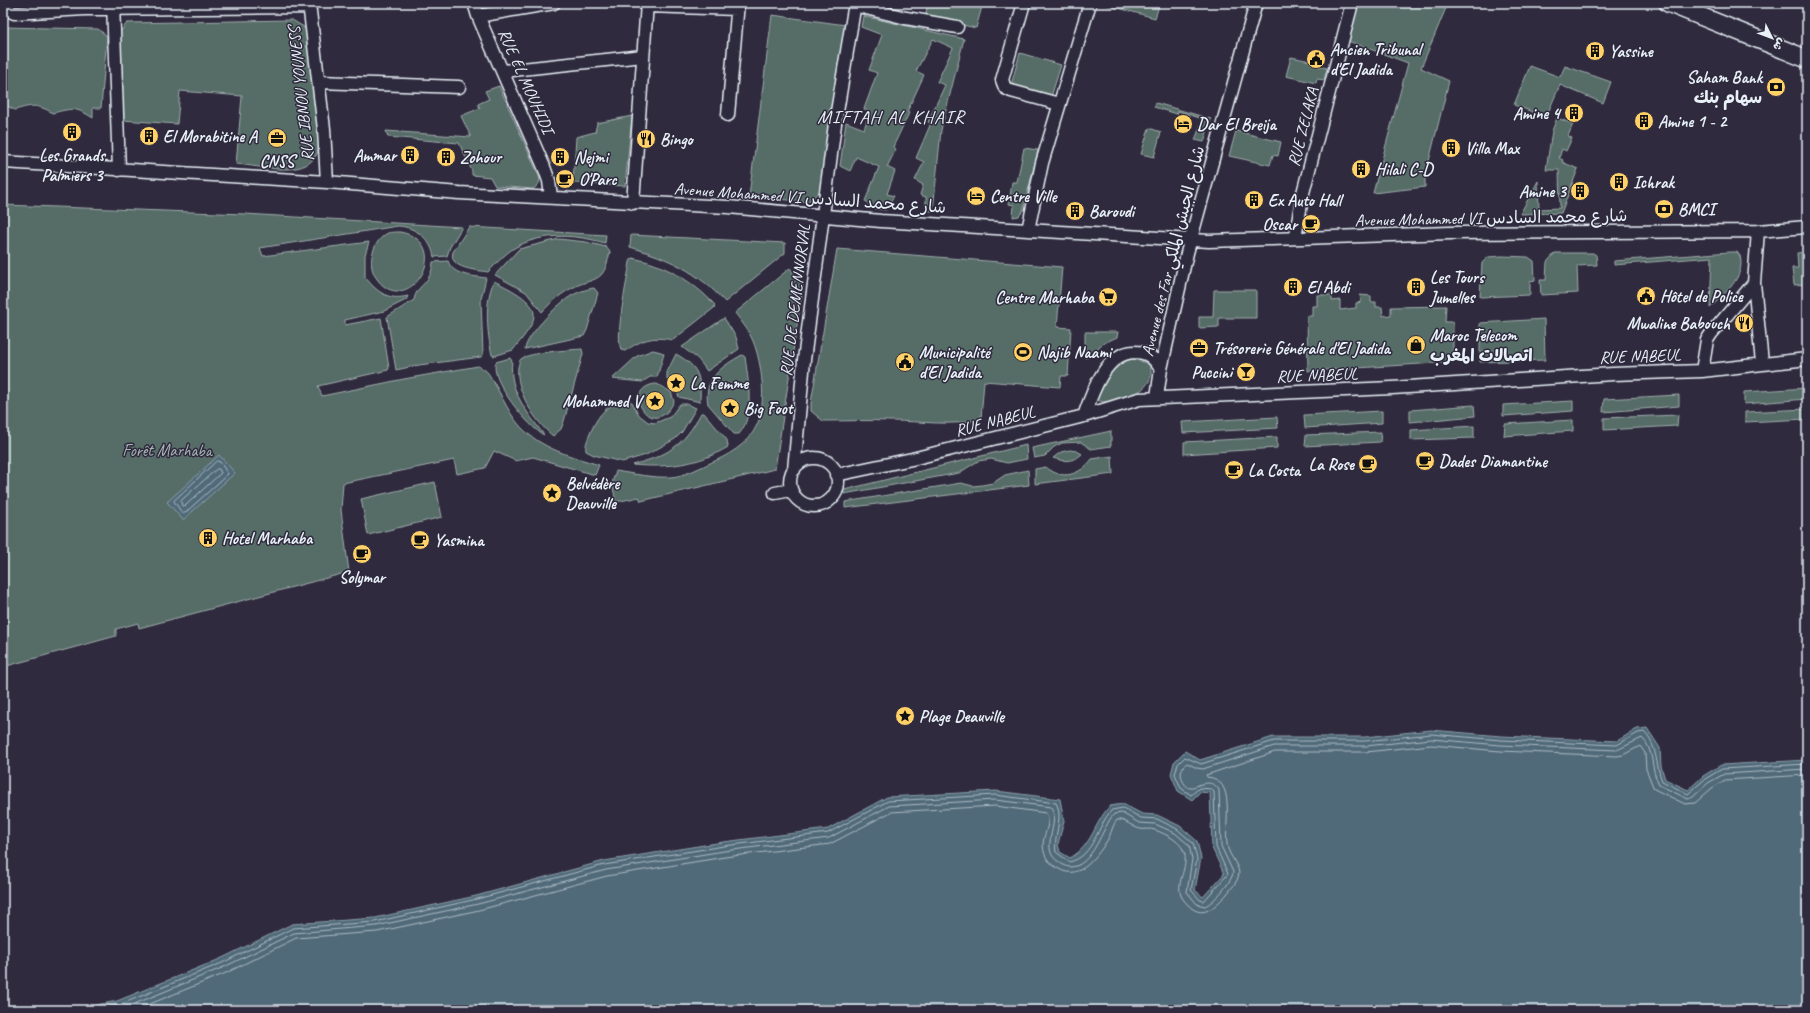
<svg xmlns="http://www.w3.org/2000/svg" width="1810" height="1013" font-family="Caveat,'Playpen Sans Arabic',sans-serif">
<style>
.green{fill:#576c66;stroke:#a0aeaf}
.water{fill:#516a79;stroke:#8da0ac}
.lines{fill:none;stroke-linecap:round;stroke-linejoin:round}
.shore{stroke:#acbbc5;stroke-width:1}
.street-casing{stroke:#e8f1f8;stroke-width:15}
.secondary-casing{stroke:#e8f1f8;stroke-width:20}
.street{stroke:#2f2a3d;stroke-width:12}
.secondary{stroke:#2f2a3d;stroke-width:17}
.labels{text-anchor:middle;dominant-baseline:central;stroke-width:3;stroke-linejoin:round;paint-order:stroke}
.poi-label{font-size:17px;font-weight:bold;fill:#e8f1f8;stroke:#2f2a3d;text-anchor:start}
.street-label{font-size:17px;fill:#e8f1f8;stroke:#2f2a3d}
.park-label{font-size:17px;fill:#a7b5b6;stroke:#2f2a3d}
.quarter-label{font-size:19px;letter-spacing:1px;fill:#e8f1f8;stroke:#2f2a3d}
</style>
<rect width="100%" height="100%" fill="#2f2a3d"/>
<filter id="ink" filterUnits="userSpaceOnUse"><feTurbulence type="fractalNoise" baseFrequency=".025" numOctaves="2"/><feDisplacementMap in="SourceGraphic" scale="8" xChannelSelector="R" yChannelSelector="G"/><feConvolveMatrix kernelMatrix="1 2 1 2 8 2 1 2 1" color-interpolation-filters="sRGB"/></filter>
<g filter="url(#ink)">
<!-- green -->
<path class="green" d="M928 3H983L976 28 925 17Z
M1107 3H1160L1155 18 1107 5Z
M1358 3H1448L1421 68 1449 81 1425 177V187L1373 193 1408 63 1348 41Z
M772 15 846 25 821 190 808 202 749 196Z
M863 16 964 39 941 130 933 211H926V197L920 195 923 185 915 180 924 162 916 158 931 123 928 122 945 85 937 82 953 48 933 39 916 71 924 75 907 112 909 113 893 147 896 149 887 167 895 171 887 194 894 196 886 210 868 208 869 203 865 201 879 167 856 157 850 171 840 166 846 122 864 129 870 112 864 109 877 73 869 70 882 35 861 27Z
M292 20 304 27 308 33 319 148C311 181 262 166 236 164L242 96 180 91 177 124 122 120 120 32 127 23Z
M3 27 98 29 107 36 101 108H93V118C76 107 72 108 53 113 37 104 32 105 15 110L3 104Z
M1020 53 1061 65 1050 100 1011 85Z
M1291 57 1315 62 1314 65 1327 68 1324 80 1317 79 1316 83 1286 76Z
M1530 66 1560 77 1565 66 1611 82 1603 103 1560 85 1546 117 1514 105Z
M499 86 539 176C541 182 539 185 533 189L495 186 490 177 472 175V171L459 143 388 137 386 131 471 137 461 116 480 108 478 104 489 99 485 91Z
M1156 103 1211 119 1204 142 1195 140 1203 119 1178 111 1177 114 1154 107Z
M632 116 625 186 573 183 576 137 595 132 597 123Z
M1557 118 1573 124 1568 136 1572 138 1566 151 1562 149 1559 158 1563 160 1562 162 1578 169 1561 213 1520 214 1538 181 1539 209 1560 208 1559 170H1546L1552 131Z
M1149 128 1161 132 1154 157 1141 154Z
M1236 131 1281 142 1278 156 1273 155 1270 165 1229 156Z
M1024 148 1038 150 1023 211 1019 216 1013 217 1014 205 1009 204 1012 182H1017Z
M3 205 245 214 462 227 450 247 447 256 434 257C431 239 416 227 398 226L260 248 263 256 369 242 365 255V277C377 292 388 301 408 296L406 300 384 311 345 320V325L381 318 389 368 388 370 318 386 322 396 404 379 478 366C482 368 486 370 488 373 500 390 506 410 520 426 541 449 571 456 599 465L595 475 533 457 516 461 494 451 485 468 457 474 454 460 343 483 341 510 349 572 139 628 138 623 116 629V636L3 667Z
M469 227 606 235 605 243C577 235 545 232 518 246 507 251 497 263 488 272 477 270 448 269 453 252Z
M400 232C459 243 405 324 375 276 367 263 373 240 388 233 391 232 396 232 400 232Z
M631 235 785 243V253L725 302C698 272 669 258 630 247Z
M559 239 586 242 606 247 610 252C608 260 606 270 601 275 595 281 584 282 576 286 563 292 551 302 542 312L526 292 495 275 519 249Z
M837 249 1062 267 1057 327 1071 328 1068 376H1061L1060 387 984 381 981 419C953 427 921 421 891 421 869 420 846 421 823 421L811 411V403Z
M1730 252H1737L1740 256C1746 277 1724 294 1710 308L1712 257 1614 265V261Z
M1807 252V284L1794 285 1792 268H1798L1797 253Z
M1555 253H1593L1596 255 1597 265 1577 266 1578 293 1541 295 1540 280H1546L1547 262Z
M1502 256 1528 257 1534 261 1535 280 1530 281V295L1480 297 1482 263 1488 257Z
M632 258C664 264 693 281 715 305L714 308 673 340C652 336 643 339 625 351L621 350C615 333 627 282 630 262Z
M448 261C453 276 473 276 486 278L481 299 483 355 481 357 419 365 396 370 387 317 414 300C417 283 431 286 433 262Z
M790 268 803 286 775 469 641 501 639 497 616 502 612 483 616 471C634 474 653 478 671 477 684 476 697 469 708 464 727 456 748 445 757 425 767 403 762 363 753 341 749 331 742 322 735 313Z
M494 281C506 287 536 300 534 316 533 327 520 341 513 350L494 356 492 355C487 332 484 303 494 281Z
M594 288 598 293 587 330 584 336 525 349C527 335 556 306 568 298 575 293 586 289 594 288Z
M1214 290H1256V318H1219V327L1199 328V317H1213Z
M1317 295H1332V301L1340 300V310L1356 308V303L1361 302 1360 295 1371 296V302H1376V307H1382L1383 316 1391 315V307L1446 306 1445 322H1453V362L1308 371 1307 316H1312V306H1317Z
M724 318 736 337 739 349 707 371 698 359 682 347Z
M1544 319 1545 360 1480 362V323Z
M1085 332H1118L1117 337 1102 344 1088 357 1085 358Z
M582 349 583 354 564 421 561 429 553 436C535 422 515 390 518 367 519 364 519 361 521 359 530 352 570 350 582 349Z
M653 350 661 352 664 354 657 377H650L642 382 612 379 637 356Z
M676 354C699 367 701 376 700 402L679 397 677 391 667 379V372Z
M742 355 745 357C748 378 755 417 739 434H734L708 404C703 379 722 366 742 355Z
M510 358 512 361C508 391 528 413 544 435 530 429 488 379 496 362Z
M1132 359 1148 363C1165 390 1108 410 1096 399 1093 387 1120 361 1132 359Z
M657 384 671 392 674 401C665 423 644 423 638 399 640 389 648 384 657 384Z
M1807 388V399L1744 404V392Z
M1679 395V406L1603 412 1604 399Z
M623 401 632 402 639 415 648 422 655 423 670 417 680 404H687L696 408 682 432 675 439 646 455 622 462 594 455 586 451C585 446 587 441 589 436 596 419 604 405 623 401Z
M1573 401V411L1503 416V405Z
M1474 405 1475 416 1410 422V410Z
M1807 409V419L1745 422V412Z
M1382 411V423L1305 428 1304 415Z
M701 413H704L727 440 728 447C698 465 667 468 632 465 668 455 683 447 701 413Z
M1678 415 1677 426 1604 430V418Z
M1277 417 1278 428 1183 433 1182 422Z
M1573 420V431L1504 436 1505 424Z
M1474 426V438L1411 440V430Z
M1111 431V446L1091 449 1081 442 1062 443 1054 447 1045 456 1034 458 1032 448Z
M1381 432 1380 442 1305 446 1306 435Z
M1277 437V448L1184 454V442Z
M1026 445 1027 459 1007 463 991 459 978 461 959 473 844 494V490Z
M1070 450 1077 451 1082 454C1073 462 1064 462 1053 458L1061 452Z
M1112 456 1113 474 1035 484V469L1046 467C1062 481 1080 475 1092 459Z
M1028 470 1029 485 845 508V502L961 483 973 486 982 485 993 483 1005 475Z
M435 482 442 517 368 535 361 499Z"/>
<!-- water -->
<path class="water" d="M219 455 235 473 183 520 167 502Z
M1647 728 1660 748 1661 766 1665 779 1688 790 1703 776 1721 765 1807 760V1010H70L117 1001 220 959 292 924 375 918 476 896 604 861 723 842 828 829 887 797 996 791 1060 799 1064 821 1058 844 1060 852 1070 858C1093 845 1093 824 1110 806L1123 804 1142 814 1157 815 1180 826 1197 841 1201 858 1195 890 1203 897 1224 874 1212 848 1210 793 1200 792 1192 800 1178 791 1171 774 1174 762 1185 751 1200 760 1273 737H1365L1431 730 1501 736 1617 741 1637 729Z"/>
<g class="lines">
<!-- shore -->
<path class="shore" d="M217 461 220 462 228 474 185 513H182L174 501Z
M217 469H219L221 473 185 506H182L181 501Z
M92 1010 119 1005 222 963 293 928 375 922 477 899 604 865 724 846 828 833 888 801 995 795 1056 803C1064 818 1053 836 1056 852L1069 862C1094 857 1097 825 1112 810L1123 808 1141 818 1157 819 1177 829 1193 843 1197 859 1191 890 1200 900 1204 901 1228 874 1216 847 1214 792 1211 789 1199 788 1191 795 1181 788 1175 774 1178 764 1185 757 1201 764 1274 741H1365L1431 734 1501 740 1617 745 1638 733 1644 732C1658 746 1655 764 1662 781L1688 794 1705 779 1722 769 1807 764
M120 1010 224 967 294 933 376 926 478 904 606 870 724 851 829 838 889 806 995 800 1051 807C1061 824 1038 849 1059 862 1062 864 1065 867 1070 867 1093 867 1102 827 1114 814L1122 813 1139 823 1155 824 1175 833 1189 845 1192 859 1187 892 1197 904 1205 906C1213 903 1233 881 1233 872L1221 846 1219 790C1211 777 1199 786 1189 788 1180 782 1178 769 1187 763L1197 768 1203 769 1274 746H1366L1431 739 1500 745 1617 750 1642 738C1655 750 1650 769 1659 785L1688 799 1693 797 1708 783 1724 774 1807 769
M135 1010 226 973 296 938 377 932 479 910 607 876 725 857 830 844 891 812 995 806 1046 813C1052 823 1043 834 1043 845 1044 858 1049 863 1059 869 1080 882 1099 854 1108 839 1112 832 1112 826 1117 820 1125 819 1132 827 1140 829 1145 830 1150 828 1155 830 1212 851 1168 878 1183 899 1200 922 1212 910 1227 894 1232 887 1238 882 1239 873 1238 863 1228 855 1227 844 1224 824 1237 779 1207 777L1206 775 1275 752H1366L1431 745 1500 751 1617 756 1623 755 1640 746 1645 753 1646 769 1654 789 1685 804 1695 803 1712 788 1725 780 1807 775"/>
<!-- street casing -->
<g class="street-casing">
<path id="street" d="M113 3 119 170
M309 3 324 129 327 182
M474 3 478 16 544 167 549 181 551 197
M1024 3 1002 80 1005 88 1011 91 1059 104
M854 5 906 18 957 27
M646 6 737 9
M3 7 14 13 85 9 309 7
M478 16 554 3
M503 71 643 56
M319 82 459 87
M728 115 738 3
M3 162 327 182 459 193 728 207 881 221 1209 241 1450 233 1758 231 1807 227
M633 203 647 3
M1028 230 1042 163 1090 3
M1758 231 1754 283 1762 363
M1295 238 1303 193 1352 3
M1702 371 1707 340 1711 334 1754 283
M1157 397 1161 369 1187 253 1256 3
M1084 416C1092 393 1105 353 1134 352 1148 352 1154 358 1161 369
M790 482a24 24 0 1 1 48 0a24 24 0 1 1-48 0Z
M794 470 804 360 835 124 855 3
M836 475 912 459 1084 416 1139 399 1392 388 1613 374 1702 371 1807 359
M775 493 791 490"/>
</g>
<!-- secondary casing -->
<g class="secondary-casing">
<path id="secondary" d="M1668 3 1807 59"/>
</g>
<!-- street -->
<use href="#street" class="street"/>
<!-- secondary -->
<use href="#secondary" class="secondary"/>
</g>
</g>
<!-- icons -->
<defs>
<g id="building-disc" transform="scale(1)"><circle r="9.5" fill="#ffd166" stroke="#2f2a3d"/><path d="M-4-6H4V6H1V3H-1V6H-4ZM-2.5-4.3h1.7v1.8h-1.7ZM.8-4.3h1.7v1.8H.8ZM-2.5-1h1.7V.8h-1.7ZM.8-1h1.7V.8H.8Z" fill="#111"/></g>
<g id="civic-disc" transform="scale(1)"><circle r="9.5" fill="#ffd166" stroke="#2f2a3d"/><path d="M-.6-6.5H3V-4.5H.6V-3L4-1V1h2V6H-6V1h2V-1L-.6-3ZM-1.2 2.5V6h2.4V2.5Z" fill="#111"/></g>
<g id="bank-disc" transform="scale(1)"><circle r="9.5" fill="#ffd166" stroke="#2f2a3d"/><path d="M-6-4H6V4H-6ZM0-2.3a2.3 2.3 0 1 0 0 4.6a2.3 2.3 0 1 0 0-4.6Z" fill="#111"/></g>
<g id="hotel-disc" transform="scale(1)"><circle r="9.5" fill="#ffd166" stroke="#2f2a3d"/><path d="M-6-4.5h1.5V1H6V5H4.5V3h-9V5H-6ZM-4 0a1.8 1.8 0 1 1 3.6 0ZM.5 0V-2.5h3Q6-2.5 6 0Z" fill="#111"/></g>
<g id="office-disc" transform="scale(1)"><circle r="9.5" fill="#ffd166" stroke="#2f2a3d"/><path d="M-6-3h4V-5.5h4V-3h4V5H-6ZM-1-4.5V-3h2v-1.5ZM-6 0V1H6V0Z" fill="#111"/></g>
<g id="restaurant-disc" transform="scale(1)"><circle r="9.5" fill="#ffd166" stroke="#2f2a3d"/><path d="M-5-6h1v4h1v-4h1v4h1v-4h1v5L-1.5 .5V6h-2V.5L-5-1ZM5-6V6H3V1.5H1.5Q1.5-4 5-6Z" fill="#111"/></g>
<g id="cafe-disc" transform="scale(1)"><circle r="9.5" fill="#ffd166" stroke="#2f2a3d"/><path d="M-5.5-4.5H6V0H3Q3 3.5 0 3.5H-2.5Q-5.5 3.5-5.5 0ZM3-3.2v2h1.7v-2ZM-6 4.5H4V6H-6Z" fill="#111"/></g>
<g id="supermarket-disc" transform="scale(1)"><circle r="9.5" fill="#ffd166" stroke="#2f2a3d"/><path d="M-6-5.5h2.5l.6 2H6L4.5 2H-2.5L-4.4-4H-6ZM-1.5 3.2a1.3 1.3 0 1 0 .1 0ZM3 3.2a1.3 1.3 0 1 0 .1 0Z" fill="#111"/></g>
<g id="shop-disc" transform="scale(1)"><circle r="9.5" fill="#ffd166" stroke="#2f2a3d"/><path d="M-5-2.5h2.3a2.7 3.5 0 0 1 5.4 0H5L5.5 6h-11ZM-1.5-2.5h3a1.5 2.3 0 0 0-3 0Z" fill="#111"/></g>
<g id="stadium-disc" transform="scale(1)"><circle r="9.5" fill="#ffd166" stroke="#2f2a3d"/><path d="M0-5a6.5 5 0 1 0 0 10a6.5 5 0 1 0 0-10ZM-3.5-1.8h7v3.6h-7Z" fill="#111"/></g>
<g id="bar-disc" transform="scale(1)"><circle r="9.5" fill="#ffd166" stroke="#2f2a3d"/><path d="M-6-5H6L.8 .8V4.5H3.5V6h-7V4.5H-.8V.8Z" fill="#111"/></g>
<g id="sight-disc" transform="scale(1)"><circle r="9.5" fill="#ffd166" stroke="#2f2a3d"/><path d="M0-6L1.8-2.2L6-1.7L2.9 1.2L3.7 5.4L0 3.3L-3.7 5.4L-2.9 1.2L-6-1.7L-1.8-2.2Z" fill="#111"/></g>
</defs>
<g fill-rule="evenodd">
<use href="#building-disc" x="1595" y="51"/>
<use href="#civic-disc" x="1316" y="59"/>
<use href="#bank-disc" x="1776" y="87"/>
<use href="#building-disc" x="1574" y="113"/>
<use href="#building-disc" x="1644" y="121"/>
<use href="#hotel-disc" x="1183" y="124"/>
<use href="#building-disc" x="72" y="132"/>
<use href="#building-disc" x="149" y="136"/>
<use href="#office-disc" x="277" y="138"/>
<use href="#restaurant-disc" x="646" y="139"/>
<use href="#building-disc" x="1451" y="148"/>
<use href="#building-disc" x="410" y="155"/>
<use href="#building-disc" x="446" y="157"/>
<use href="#building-disc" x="560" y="157"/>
<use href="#building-disc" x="1361" y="169"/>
<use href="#cafe-disc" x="565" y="179"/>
<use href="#building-disc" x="1619" y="182"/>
<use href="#building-disc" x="1580" y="191"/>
<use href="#hotel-disc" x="976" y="196"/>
<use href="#building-disc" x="1254" y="200"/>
<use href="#bank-disc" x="1664" y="209"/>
<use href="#building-disc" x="1075" y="211"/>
<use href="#cafe-disc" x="1311" y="224"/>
<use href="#building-disc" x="1293" y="287"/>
<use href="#building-disc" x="1416" y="287"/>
<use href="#civic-disc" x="1646" y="296"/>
<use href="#supermarket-disc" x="1108" y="297"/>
<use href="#restaurant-disc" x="1744" y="323"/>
<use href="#shop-disc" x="1416" y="345"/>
<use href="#office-disc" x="1199" y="348"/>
<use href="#stadium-disc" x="1023" y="352"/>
<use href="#civic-disc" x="905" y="362"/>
<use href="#bar-disc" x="1246" y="372"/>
<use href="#sight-disc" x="676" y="383"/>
<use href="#sight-disc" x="655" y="401"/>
<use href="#sight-disc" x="730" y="408"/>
<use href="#cafe-disc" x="1425" y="461"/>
<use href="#cafe-disc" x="1368" y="464"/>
<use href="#cafe-disc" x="1234" y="470"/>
<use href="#sight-disc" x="552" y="493"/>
<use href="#building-disc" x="208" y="538"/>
<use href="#cafe-disc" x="420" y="540"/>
<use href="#cafe-disc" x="362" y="554"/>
<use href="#sight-disc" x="905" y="716"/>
</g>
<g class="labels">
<!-- poi labels -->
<g class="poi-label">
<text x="1330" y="49">Ancien Tribunal<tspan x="1330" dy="20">d'El Jadida</tspan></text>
<text x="1609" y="51">Yassine</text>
<text x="1762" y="77" text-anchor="end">Saham Bank<tspan x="1762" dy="20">سهام بنك</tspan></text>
<text x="1560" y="113" text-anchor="end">Amine 4</text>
<text x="1658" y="121">Amine 1 - 2</text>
<text x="1197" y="124">Dar El Breija</text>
<text x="163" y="136">El Morabitine A</text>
<text x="660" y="139">Bingo</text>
<text x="1465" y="148">Villa Max</text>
<text x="72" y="155" text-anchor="middle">Les Grands<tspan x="72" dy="20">Palmiers 3</tspan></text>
<text x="396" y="155" text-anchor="end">Ammar</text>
<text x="460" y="157">Zohour</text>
<text x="574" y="157">Nejmi</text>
<text x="277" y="161" text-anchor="middle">CNSS</text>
<text x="1375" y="169">Hilali C-D</text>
<text x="579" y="179">O'Parc</text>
<text x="1633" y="182">Ichrak</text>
<text x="1566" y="191" text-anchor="end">Amine 3</text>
<text x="990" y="196">Centre Ville</text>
<text x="1268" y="200">Ex Auto Hall</text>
<text x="1678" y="209">BMCI</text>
<text x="1089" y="211">Baroudi</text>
<text x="1297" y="224" text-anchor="end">Oscar</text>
<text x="1430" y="277">Les Tours<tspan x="1430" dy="20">Jumelles</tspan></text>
<text x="1307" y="287">El Abdi</text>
<text x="1660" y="296">Hôtel de Police</text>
<text x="1094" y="297" text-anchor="end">Centre Marhaba</text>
<text x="1730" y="323" text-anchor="end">Mwaline Babouch</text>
<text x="1430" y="335">Maroc Telecom<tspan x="1430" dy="20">اتصالات المغرب</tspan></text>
<text x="1213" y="348">Trésorerie Générale d'El Jadida</text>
<text x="919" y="352">Municipalité<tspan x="919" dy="20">d'El Jadida</tspan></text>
<text x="1037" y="352">Najib Naami</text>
<text x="1232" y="372" text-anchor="end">Puccini</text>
<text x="690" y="383">La Femme</text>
<text x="641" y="401" text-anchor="end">Mohammed V</text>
<text x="744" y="408">Big Foot</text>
<text x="1439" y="461">Dades Diamantine</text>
<text x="1354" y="464" text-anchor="end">La Rose</text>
<text x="1248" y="470">La Costa</text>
<text x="566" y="483">Belvédère<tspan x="566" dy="20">Deauville</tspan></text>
<text x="222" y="538">Hotel Marhaba</text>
<text x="434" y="540">Yasmina</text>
<text x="362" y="577" text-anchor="middle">Solymar</text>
<text x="919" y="716">Plage Deauville</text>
</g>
<!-- street labels -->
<g class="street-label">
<text transform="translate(526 81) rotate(66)">RUE EL MOUHIDI</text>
<text transform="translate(301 94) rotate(-96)">RUE IBNOU YOUNESS</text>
<text transform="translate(1303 127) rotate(-76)">RUE ZELAKA</text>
<text transform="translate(810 198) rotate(4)">Avenue Mohammed VI شارع محمد السادس</text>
<text transform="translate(1491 218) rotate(-1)">Avenue Mohammed VI شارع محمد السادس</text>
<text transform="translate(1173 251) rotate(-76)">Avenue des Far شارع الجيش الملكي</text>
<text transform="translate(795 300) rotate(-83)">RUE DE DEMENNORVAL</text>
<text transform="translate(1640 356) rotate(-2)">RUE NABEUL</text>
<text transform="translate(1317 375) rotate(-2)">RUE NABEUL</text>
<text transform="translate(995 421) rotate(-14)">RUE NABEUL</text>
</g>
<!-- park labels -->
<g class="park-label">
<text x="167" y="450">Forêt Marhaba</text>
</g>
<!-- quarter labels -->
<g class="quarter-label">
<text x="891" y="117">MIFTAH AL KHAIR</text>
</g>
</g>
<!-- margin -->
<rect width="1810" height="1013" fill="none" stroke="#2f2a3d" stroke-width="16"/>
<rect x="8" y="8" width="1794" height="997" fill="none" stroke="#e8f1f8" stroke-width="1.5" filter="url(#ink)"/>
<!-- north arrow -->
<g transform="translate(1772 38) rotate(132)" stroke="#2f2a3d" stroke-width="3" paint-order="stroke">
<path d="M0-3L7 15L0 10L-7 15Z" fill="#e8f1f8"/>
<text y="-6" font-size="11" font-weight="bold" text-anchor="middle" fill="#e8f1f8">ش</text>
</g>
</svg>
